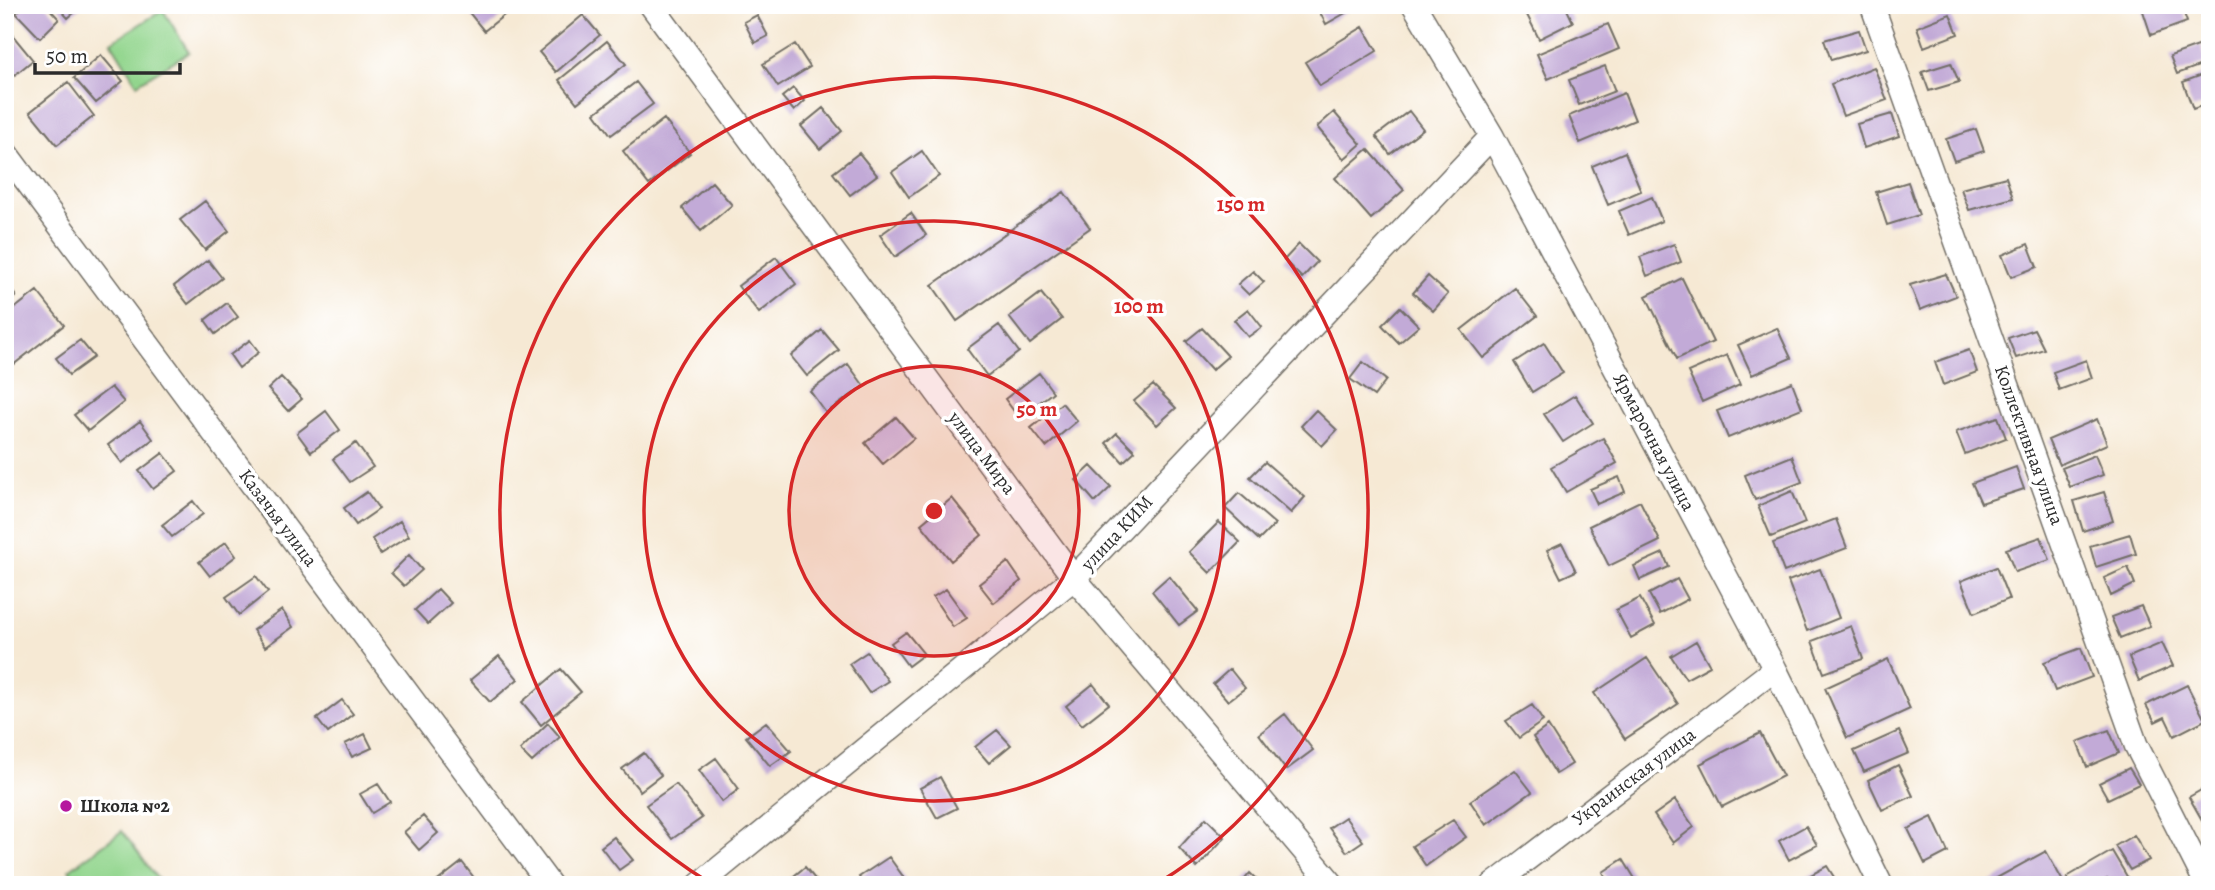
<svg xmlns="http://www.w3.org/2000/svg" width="2215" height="890" font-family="Alegreya,serif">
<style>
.green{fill:#92d58d;stroke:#5e805c;stroke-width:2}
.building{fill:#c2aad7}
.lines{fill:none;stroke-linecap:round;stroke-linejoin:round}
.minor-casing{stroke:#726e66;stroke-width:26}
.minor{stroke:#fff;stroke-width:23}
.ring{fill:none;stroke:#d62828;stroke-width:3.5}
.poi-dot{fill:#b5179e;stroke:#fff;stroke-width:2.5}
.labels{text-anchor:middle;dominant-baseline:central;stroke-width:7;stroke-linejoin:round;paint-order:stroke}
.street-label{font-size:19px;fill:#2b2b2b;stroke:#fff}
.poi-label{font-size:19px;font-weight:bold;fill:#2b2b2b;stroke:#fff;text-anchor:start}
.centre{fill:#d62828;stroke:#fff;stroke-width:3.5}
.ring-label{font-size:21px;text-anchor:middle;font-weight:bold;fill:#d62828;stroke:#fff;stroke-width:7;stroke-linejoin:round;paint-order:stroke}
</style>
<rect width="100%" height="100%" fill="#fff"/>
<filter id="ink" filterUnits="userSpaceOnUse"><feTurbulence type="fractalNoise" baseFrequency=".0143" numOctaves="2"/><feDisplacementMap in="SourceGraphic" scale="14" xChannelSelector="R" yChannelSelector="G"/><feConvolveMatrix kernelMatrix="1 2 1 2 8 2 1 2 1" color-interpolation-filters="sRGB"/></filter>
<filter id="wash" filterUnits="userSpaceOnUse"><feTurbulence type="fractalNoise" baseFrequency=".00686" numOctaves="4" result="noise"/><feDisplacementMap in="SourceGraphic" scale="28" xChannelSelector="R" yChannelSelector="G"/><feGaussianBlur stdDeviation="1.57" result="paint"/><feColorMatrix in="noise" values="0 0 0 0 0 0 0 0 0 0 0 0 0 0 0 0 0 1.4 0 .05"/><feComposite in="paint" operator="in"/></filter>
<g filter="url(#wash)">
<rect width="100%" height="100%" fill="#f6e9d4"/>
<!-- green -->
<path class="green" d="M163 10 189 52 137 84 111 42Z
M122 831 162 885H79L69 870Z"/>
<g id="blocks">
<!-- building -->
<path class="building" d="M25 5H46L59 19 40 38 16 13Z
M56 5H83L68 18Z
M463 5H511L513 8 484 31Z
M1316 5H1345L1349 11 1326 24Z
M1541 5H1565L1573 22 1539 39 1526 13Z
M2141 5H2181L2187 22 2151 35Z
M2200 5H2210V26L2207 27Z
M1950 14 1958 34 1924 47 1917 27Z
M583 15 600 35 556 72 539 52Z
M757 15 768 36 755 43 744 22Z
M1608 24 1619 49 1548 79 1537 54Z
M5 26 33 60 5 83Z
M1363 27 1377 51 1320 86 1305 62Z
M1859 30 1866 50 1831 60 1824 40Z
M607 41 626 64 577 103 559 80Z
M795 44 810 67 778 87 763 64Z
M2201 45 2207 63 2177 74 2170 56Z
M101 55 123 81 96 103 74 78Z
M1951 63 1959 82 1929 91 1922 72Z
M1605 66 1615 91 1579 105 1569 80Z
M1874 67 1887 100 1843 116 1831 84Z
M2210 72V103L2193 109 2183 82Z
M68 82 94 116 57 145 30 112Z
M636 82 653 104 611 135 595 113Z
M793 88 805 101 794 111 782 97Z
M1624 93 1635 120 1580 143 1569 116Z
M823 108 842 131 820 149 801 126Z
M1409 111 1423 129 1390 154 1376 136Z
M1334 112 1361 144 1344 159 1317 127Z
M1892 114 1899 136 1864 148 1857 124Z
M664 119 690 153 649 185 623 151Z
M1976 129 1984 151 1954 161 1946 139Z
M1368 149 1404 190 1371 219 1335 178Z
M922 151 939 176 909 197 892 172Z
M1625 152 1641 191 1608 205 1592 166Z
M859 153 877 175 850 195 833 173Z
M2006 177 2013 198 1969 210 1961 189Z
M712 182 732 205 701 231 682 208Z
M1908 182 1919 215 1887 225 1876 192Z
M1064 192 1090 228 957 321 932 285Z
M1652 197 1662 221 1629 235 1619 211Z
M205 201 229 231 205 250 180 220Z
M911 213 926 235 895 257 880 235Z
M1299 244 1317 262 1302 278 1284 260Z
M1674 244 1681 262 1647 276 1640 257Z
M2028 244 2037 267 2011 277 2002 255Z
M776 257 796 284 759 313 738 286Z
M208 260 222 278 188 304 174 286Z
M1253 271 1264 282 1249 295 1238 284Z
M1946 274 1956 296 1920 310 1910 285Z
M1428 276 1448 294 1433 311 1413 293Z
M1682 278 1713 342 1677 359 1646 296Z
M5 282 16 296 5 305Z
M1515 288 1537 316 1483 358 1461 330Z
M37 291 64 325 8 369 5 365V316Z
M1041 293 1062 319 1030 344 1009 317Z
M227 303 238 317 215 334 205 320Z
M1400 307 1419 326 1399 343 1382 325Z
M1248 309 1262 327 1248 337 1234 320Z
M999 325 1019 352 987 376 967 349Z
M1202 328 1228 356 1212 370 1186 341Z
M1777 328 1791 358 1752 375 1738 345Z
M2034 329 2044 349 2016 358 2008 338Z
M822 330 839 350 807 376 791 356Z
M80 340 94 357 69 375 56 358Z
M250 340 259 352 239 368 230 355Z
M1544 343 1563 373 1532 392 1514 362Z
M1969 350 1977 372 1943 385 1935 362Z
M1727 355 1740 385 1702 402 1688 372Z
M2086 360 2092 378 2059 390 2053 372Z
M1363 362 1386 380 1374 396 1350 379Z
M848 364 864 386 826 413 810 391Z
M1039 373 1053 392 1019 418 1005 399Z
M281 377 302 399 288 411 268 389Z
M1792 382 1802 408 1728 438 1717 411Z
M1153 385 1176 408 1157 425 1134 401Z
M111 387 124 402 88 431 74 415Z
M1575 395 1593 423 1563 442 1544 414Z
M1062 403 1077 421 1046 447 1031 428Z
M1316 410 1337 430 1322 446 1301 426Z
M326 411 340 430 311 452 297 433Z
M896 417 914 438 883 464 865 443Z
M1998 417 2006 438 1965 454 1956 432Z
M2097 419 2107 444 2059 465 2048 440Z
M140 421 153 439 122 463 108 445Z
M1117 433 1135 451 1123 462 1106 443Z
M1603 438 1617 463 1566 492 1551 467Z
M356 443 373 467 350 482 333 459Z
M163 453 177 471 153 489 139 471Z
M2095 455 2103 475 2070 487 2062 468Z
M1792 456 1802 482 1755 500 1745 475Z
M1265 462 1305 497 1291 513 1250 477Z
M1091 466 1111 487 1095 502 1076 480Z
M2016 467 2024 489 1981 503 1972 483Z
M1619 477 1625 492 1597 504 1590 489Z
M1792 491 1805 523 1771 537 1758 506Z
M367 492 379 509 356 525 344 508Z
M2104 492 2113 521 2083 531 2074 501Z
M1239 493 1275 524 1259 540 1225 508Z
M952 498 982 535 951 561 921 524Z
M193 501 203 514 172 537 162 525Z
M1640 501 1660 541 1609 566 1589 526Z
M1836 519 1847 548 1784 572 1773 543Z
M400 521 409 536 380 554 372 539Z
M1219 522 1240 542 1210 573 1189 552Z
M2130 534 2136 554 2096 567 2090 546Z
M2041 537 2050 560 2015 572 2006 549Z
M226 542 236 556 210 576 199 562Z
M1562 543 1576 571 1561 578 1547 550Z
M1663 553 1669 567 1640 580 1634 566Z
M409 555 422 570 404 586 391 573Z
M1008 562 1021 581 994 603 979 584Z
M1996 567 2009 599 1974 613 1961 581Z
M2128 567 2135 584 2111 596 2104 578Z
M1820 569 1839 618 1807 631 1788 581Z
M256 576 268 592 239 615 226 597Z
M1169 576 1198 611 1179 625 1152 591Z
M1677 579 1688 599 1660 614 1649 594Z
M438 589 451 603 428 624 415 610Z
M946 589 967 618 953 627 933 597Z
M1640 598 1655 625 1631 638 1616 610Z
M2141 606 2150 626 2120 638 2111 617Z
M282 610 293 627 265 647 253 630Z
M1851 626 1863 659 1824 673 1812 641Z
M906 632 924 654 908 666 891 643Z
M1696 641 1710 666 1686 679 1671 656Z
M2162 643 2173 666 2139 681 2129 657Z
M2081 648 2092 677 2055 691 2044 662Z
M867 652 888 681 869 693 849 664Z
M499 656 518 679 490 702 470 680Z
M1647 658 1678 704 1625 739 1594 693Z
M1888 659 1910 709 1847 738 1825 688Z
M561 669 581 692 541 725 522 702Z
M1230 669 1245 688 1228 701 1213 684Z
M1093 684 1109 704 1082 725 1066 706Z
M2187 685 2205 720 2174 736 2165 717 2155 722 2146 705Z
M342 700 353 714 328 733 317 719Z
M1532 705 1543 721 1519 738 1506 721Z
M1285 714 1313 750 1286 770 1259 734Z
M766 722 791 751 770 766 746 737Z
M548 723 560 737 532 762 520 750Z
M1548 726 1572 764 1556 774 1533 737Z
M997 730 1011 745 989 763 975 747Z
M2109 730 2119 753 2087 767 2077 742Z
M1899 731 1909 753 1864 772 1854 751Z
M1760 733 1783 776 1722 807 1700 764Z
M365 734 372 748 352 757 345 744Z
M644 753 661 775 640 791 622 769Z
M716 758 739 789 722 802 699 770Z
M1898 765 1913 796 1882 810 1868 780Z
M2129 768 2139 784 2108 799 2099 783Z
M1515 770 1532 792 1486 825 1470 801Z
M940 777 957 808 937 818 920 788Z
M378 784 390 802 372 813 360 794Z
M676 784 702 818 672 839 646 805Z
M2210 785V825L2206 827 2189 797Z
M1675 800 1694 827 1673 843 1654 815Z
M423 816 438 833 419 850 404 832Z
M1345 817 1363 841 1347 852 1329 828Z
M1932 817 1948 852 1925 864 1908 829Z
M1206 818 1225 837 1197 868 1179 848Z
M1453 820 1466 837 1426 866 1412 846Z
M1806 826 1817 845 1789 860 1779 841Z
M2134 835 2149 860 2130 870 2115 846Z
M614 837 633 860 619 870 601 847Z
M2046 851 2065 885H1984Z
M2112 851 2132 885H2111L2107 879 2100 883 2101 885H2072L2067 877Z
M889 857 907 882 902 885H864L859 877Z
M1623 859 1637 882 1632 885H1610L1603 872Z
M462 862 475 879 468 885H437L435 883Z
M1827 866 1839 885H1797L1796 883Z
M805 867 820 885H793L789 880Z
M1250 873 1262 885H1240Z"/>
</g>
</g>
<g filter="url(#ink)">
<use href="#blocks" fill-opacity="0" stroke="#726e66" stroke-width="2"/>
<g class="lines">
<!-- minor casing -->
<g class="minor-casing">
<path id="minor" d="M651 5 1074 578 1333 885
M1414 5 1492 136 1775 669 1881 885
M1872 5 2136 745 2203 877
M5 152 550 885
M699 885 1074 578 1492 136
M1493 885 1775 669"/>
</g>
<!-- minor -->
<use href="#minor" class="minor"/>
</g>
</g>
<!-- distance rings -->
<circle cx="934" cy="511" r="145" fill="#d62828" fill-opacity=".12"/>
<g class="ring">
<circle cx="934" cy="511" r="145"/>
<circle cx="934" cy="511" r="290"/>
<path d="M710 883A434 434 0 1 1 1158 883"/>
</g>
<!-- markers -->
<circle class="poi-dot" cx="66" cy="806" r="7"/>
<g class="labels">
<!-- street labels -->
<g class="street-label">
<text transform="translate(1654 442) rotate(62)">Ярмарочная улица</text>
<text transform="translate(2029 445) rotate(70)">Коллективная улица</text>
<text transform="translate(982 453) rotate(53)">улица Мира</text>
<text transform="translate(278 518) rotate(53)">Казачья улица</text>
<text transform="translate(1117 533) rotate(-47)">улица КИМ</text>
<text transform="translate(1634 777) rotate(-37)">Украинская улица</text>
</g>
<!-- poi labels -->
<g class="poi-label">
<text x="80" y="806">Школа №2</text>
</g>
</g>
<circle cx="934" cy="511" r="10" class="centre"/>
<g class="ring-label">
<text x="1241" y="211">150 m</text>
<text x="1139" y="313">100 m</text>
<text x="1037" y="416">50 m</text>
</g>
<!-- margin -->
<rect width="2215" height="890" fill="none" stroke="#fff" stroke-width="28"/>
<!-- scale -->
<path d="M35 63v10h145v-10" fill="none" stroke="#2b2b2b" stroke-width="3.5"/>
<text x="46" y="63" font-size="21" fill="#2b2b2b" stroke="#ffffff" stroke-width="5" paint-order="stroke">50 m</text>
</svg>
